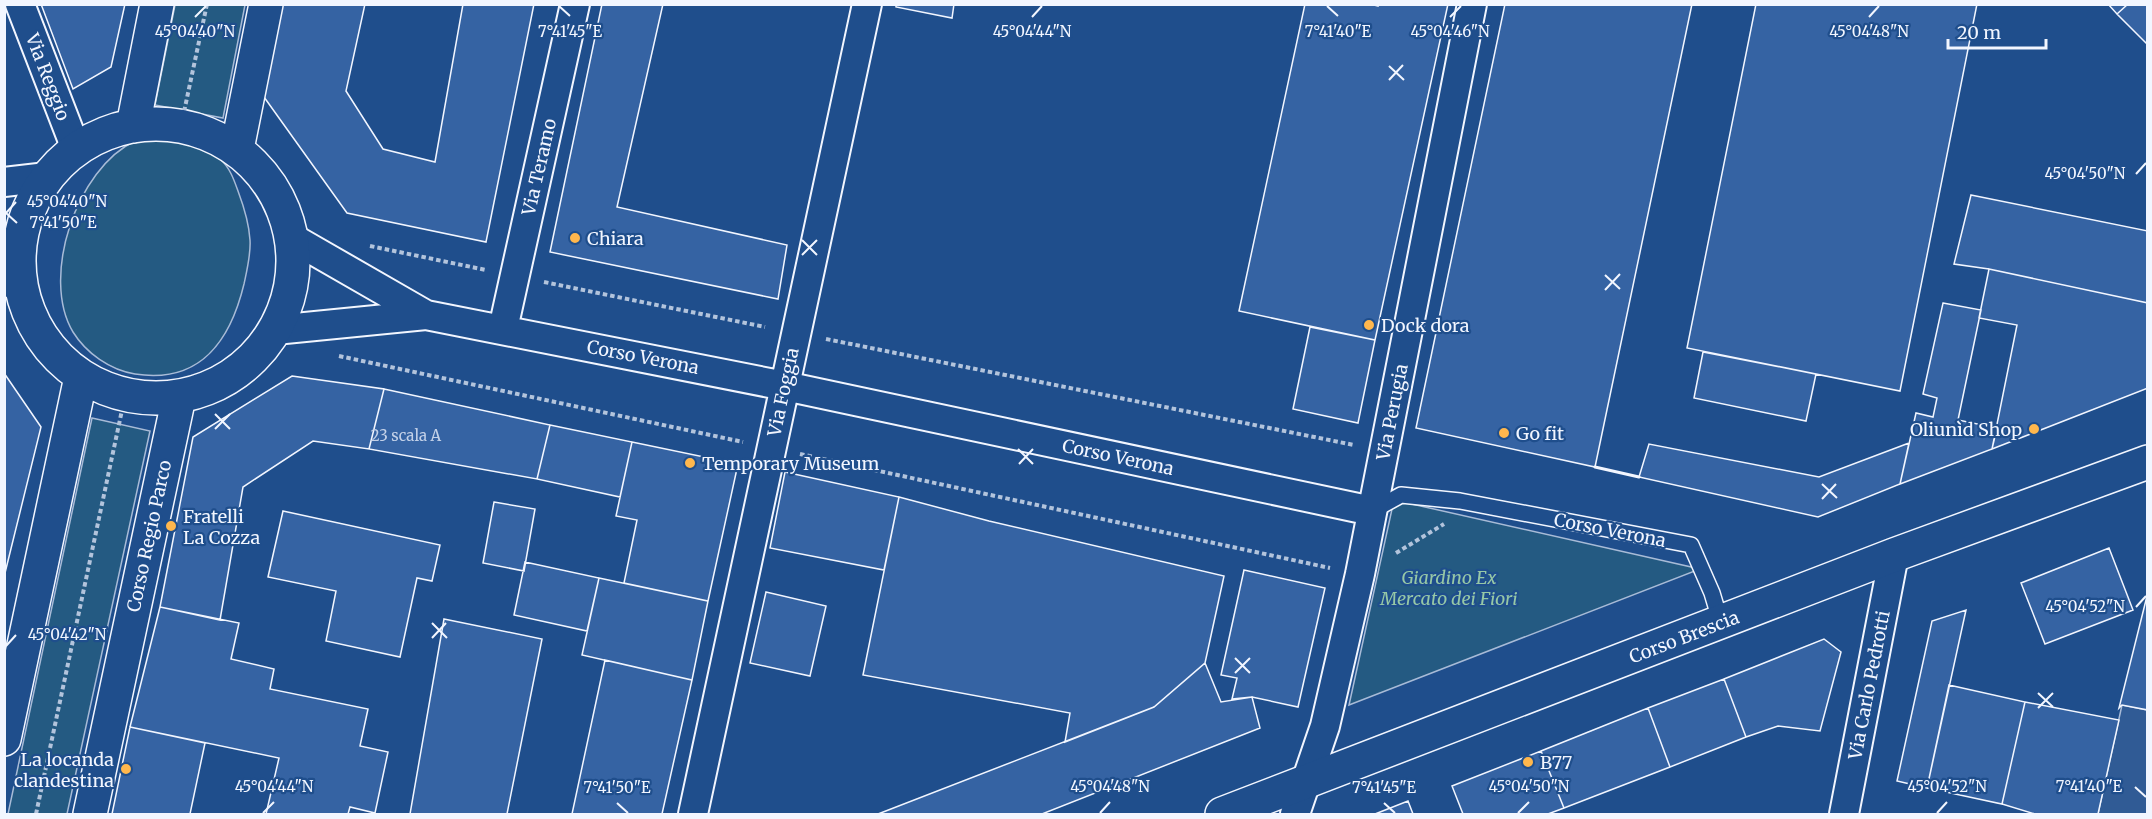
<svg xmlns="http://www.w3.org/2000/svg" width="2152" height="819" font-family="Merriweather,serif">
<style>
.green{fill:#245a82;stroke:#a8bbd7;stroke-width:1.5}
.parking{fill:#305b95;stroke:#a8bbd7;stroke-width:1.5}
.building{fill:#3563a3;stroke:#f2f6ff;stroke-width:1.5}
.lines{fill:none;stroke-linecap:round;stroke-linejoin:round}
.service-casing{stroke:#f2f6ff;stroke-width:18}
.minor-casing{stroke:#f2f6ff;stroke-width:32}
.tertiary-casing{stroke:#f2f6ff;stroke-width:36}
.path{stroke:#b3c4dc;stroke-width:4;stroke-dasharray:4.5 3;stroke-linecap:butt}
.service{stroke:#1f4e8c;stroke-width:15}
.minor{stroke:#1f4e8c;stroke-width:28}
.tertiary{stroke:#1f4e8c;stroke-width:33}
.wall{stroke:#f2f6ff;stroke-width:3}
.ticks{fill:none;stroke:#f2f6ff;stroke-width:2}
.poi-dot{fill:#ffb74d;stroke:#1f4e8c;stroke-width:2}
.labels{text-anchor:middle;dominant-baseline:central;stroke-width:4.5;stroke-linejoin:round;paint-order:stroke}
.number-label{font-size:15px;fill:#c3d1e8}
.street-label{font-size:18px;fill:#f2f6ff;stroke:#1f4e8c}
.poi-label{font-size:18px;fill:#f2f6ff;stroke:#1f4e8c;text-anchor:start}
.park-label{font-size:18px;font-style:italic;fill:#97c8a6;stroke:#1f4e8c}
.ticks-label{font-size:15px;text-anchor:middle;fill:#f2f6ff;stroke:#1f4e8c;stroke-width:4.5;stroke-linejoin:round;paint-order:stroke}
</style>
<rect width="100%" height="100%" fill="#1f4e8c"/>
<!-- green -->
<path class="green" d="M175 5H245L223 118 155 105Z
M158 138C179 140 204 143 221 160 230 168 234 180 238 191 244 207 249 223 250 240 251 254 247 270 244 284 230 342 200 384 135 374 110 370 86 353 73 332 40 277 77 168 135 141 141 138 151 139 158 138Z
M92 418 150 431 67 814H8Z
M1394 500 1700 569 1349 705Z"/>
<!-- parking -->
<path class="parking" d="M2122 705 2147 710V814H2098Z"/>
<!-- building -->
<path class="building" d="M41 4H125L111 67 73 89Z
M282 4H365L346 91 383 149 435 162 463 4H534L486 242 347 213 264 97Z
M602 4H663L617 207 787 245 778 299 550 252Z
M896 4H954L952 18 896 7Z
M1305 4H1370L1378 6V4H1448L1375 340 1239 311Z
M1505 4H1692L1595 467 1416 428Z
M1756 4H1977L1900 391 1687 348Z
M2108 4H2128L2117 14Z
M2128 4H2148V45L2117 14Z
M1971 195 2148 231V303L1989 269 1954 264Z
M1989 269 2148 303V388L1992 449 2017 325 1979 318Z
M1943 303 1981 310 1958 420 1997 428 1992 449 1900 484 1916 413 1933 417 1937 398 1923 394Z
M1310 327 1375 340 1358 423 1293 409Z
M1703 352 1816 374 1806 421 1694 398Z
M4 373 41 427 4 577Z
M292 376 384 389 369 449 313 441 243 487 220 620 160 607 193 437Z
M384 389 550 425 537 479 369 449Z
M550 425 632 442 620 497 537 479Z
M632 442 738 464 708 601 624 583 637 520 616 516Z
M1909 443 1900 484 1818 517 1639 477 1649 444 1819 477Z
M785 472 899 497 884 570 770 548Z
M899 497 989 521 1224 576 1205 663 1154 707 1065 742 1070 713 863 675Z
M494 502 535 509 524 571 483 563Z
M283 511 440 545 432 581 417 578 400 657 326 641 336 591 268 577Z
M2109 548 2133 610 2045 644 2021 583Z
M525 562 599 578 587 631 514 615Z
M1244 570 1325 588 1298 707 1252 697 1232 699 1237 678 1221 675Z
M599 578 708 601 692 680 582 655Z
M766 592 826 606 810 676 750 663Z
M2148 592V710L2122 705 2119 708Z
M160 607 239 623 231 659 274 669 270 689 368 709 360 746 388 752 375 813 350 807 348 814H266L279 758 130 727Z
M1966 610 1927 788 1897 781 1932 621Z
M444 619 542 639 507 814H410Z
M1824 639 1841 652 1820 731 1778 726 1746 737 1724 679Z
M605 660 692 680 662 814H572Z
M1205 663 1221 702 1252 697 1260 728 1042 814H878L1154 707Z
M1724 679 1746 737 1670 767 1648 708Z
M1949 685 2025 702 2002 804 1927 788Z
M2025 702 2119 720 2098 814H2035L2002 804Z
M1648 708 1670 767 1564 808 1541 751Z
M130 727 205 743 190 814H112Z
M1541 751 1564 808 1548 814H1463L1452 786Z
M1408 801 1413 814H1375Z"/>
<g class="lines">
<!-- service casing -->
<g class="service-casing">
<path id="service" d="M1372 511 1401 495 1460 501 1691 545 1712 593 1721 623"/>
</g>
<!-- minor casing -->
<g class="minor-casing">
<path id="minor" d="M20 4 76 149
M4 182 47 177
M292 238 426 315
M4 278 20 289
M503 329 575 4
M275 330 426 315 785 386 1372 511
M693 814 867 4
M1295 814 1325 726 1360 574 1472 4
M1844 814 1894 555"/>
</g>
<!-- tertiary casing -->
<g class="tertiary-casing">
<path id="tertiary" d="M19 261a137 137 0 1 1 274 0a137 137 0 1 1-274 0Z
M133 126 157 4
M237 149 266 4
M4 739 81 377
M90 814 179 397
M1222 814 1894 555 2148 462"/>
</g>
<!-- path -->
<path class="path" d="M181 126 207 4
M370 246 486 270
M544 282 765 327
M826 339 1354 445
M339 356 743 442
M250 362 264 360
M800 454 1330 568
M1396 553 1444 524
M36 814 125 396"/>
<!-- service -->
<use href="#service" class="service"/>
<!-- minor -->
<use href="#minor" class="minor"/>
<!-- tertiary -->
<use href="#tertiary" class="tertiary"/>
<!-- wall -->
<path class="wall" d="M1595 467 1639 477"/>
</g>
<!-- ticks -->
<path class="ticks" d="M559 6 570 16M1327 6 1338 16M195 17 206 6M1032 17 1042 6M1450 17 1461 6M1869 17 1879 6M1389 66 1404 80M1389 80 1403 65M2136 174 2146 163M6 213 17 223M6 213 16 202M802 240 817 255M802 255 817 240M1605 275 1620 289M1605 290 1620 274M215 414 230 429M215 429 230 414M1018 449 1033 464M1019 464 1033 449M1822 484 1837 498M1822 499 1836 484M2136 607 2146 596M432 623 447 638M432 638 446 623M6 646 16 635M1235 658 1250 673M1235 673 1250 658M2038 693 2053 707M2038 708 2053 693M2135 787 2146 797M617 803 628 813M1384 803 1395 813M263 813 274 802M1100 813 1110 802M1518 813 1529 802M1937 813 1947 802"/>
<!-- markers -->
<g class="poi-dot">
<circle cx="575" cy="238" r="6"/>
<circle cx="1369" cy="325" r="6"/>
<circle cx="2034" cy="429" r="6"/>
<circle cx="1504" cy="433" r="6"/>
<circle cx="690" cy="463" r="6"/>
<circle cx="171" cy="526" r="6"/>
<circle cx="1528" cy="762" r="6"/>
<circle cx="126" cy="769" r="6"/>
</g>
<g class="labels">
<!-- number labels -->
<g class="number-label">
<text x="406" y="435">23 scala A</text>
</g>
<!-- street labels -->
<g class="street-label">
<text transform="translate(48 77) rotate(69)">Via Reggio</text>
<text transform="translate(539 167) rotate(-77)">Via Teramo</text>
<text transform="translate(643 357) rotate(11)">Corso Verona</text>
<text transform="translate(783 392) rotate(-78)">Via Foggia</text>
<text transform="translate(1392 412) rotate(-79)">Via Perugia</text>
<text transform="translate(1118 457) rotate(12)">Corso Verona</text>
<text transform="translate(1610 530) rotate(11)">Corso Verona</text>
<text transform="translate(149 536) rotate(-78)">Corso Regio Parco</text>
<text transform="translate(1684 637) rotate(-21)">Corso Brescia</text>
<text transform="translate(1869 685) rotate(-79)">Via Carlo Pedrotti</text>
</g>
<!-- poi labels -->
<g class="poi-label">
<text x="587" y="238">Chiara</text>
<text x="1381" y="325">Dock dora</text>
<text x="2022" y="429" text-anchor="end">Oliunìd Shop</text>
<text x="1516" y="433">Go fit</text>
<text x="702" y="463">Temporary Museum</text>
<text x="183" y="516">Fratelli<tspan x="183" dy="21">La Cozza</tspan></text>
<text x="114" y="759" text-anchor="end">La locanda<tspan x="114" dy="21">clandestina</tspan></text>
<text x="1540" y="762">B77</text>
</g>
<!-- park labels -->
<g class="park-label">
<text x="1449" y="577">Giardino Ex<tspan x="1449" dy="21">Mercato dei Fiori</tspan></text>
</g>
</g>
<g class="ticks-label">
<text x="570" y="37">7°41'45"E</text>
<text x="1338" y="37">7°41'40"E</text>
<text x="195" y="37">45°04'40"N</text>
<text x="1032" y="37">45°04'44"N</text>
<text x="1450" y="37">45°04'46"N</text>
<text x="1869" y="37">45°04'48"N</text>
<text x="2085" y="179">45°04'50"N</text>
<text x="67" y="207">45°04'40"N</text>
<text x="63" y="228">7°41'50"E</text>
<text x="2085" y="612">45°04'52"N</text>
<text x="67" y="640">45°04'42"N</text>
<text x="2089" y="792">7°41'40"E</text>
<text x="274" y="792">45°04'44"N</text>
<text x="1110" y="792">45°04'48"N</text>
<text x="1529" y="792">45°04'50"N</text>
<text x="1947" y="792">45°04'52"N</text>
<text x="617" y="793">7°41'50"E</text>
<text x="1384" y="793">7°41'45"E</text>
</g>
<!-- border -->
<rect width="2152" height="819" fill="none" stroke="#f2f6ff" stroke-width="12"/>
<!-- scale -->
<path d="M1948 39v9h98v-9" fill="none" stroke="#f2f6ff" stroke-width="3"/>
<text x="1957" y="39" font-size="18" fill="#f2f6ff" stroke="#1f4e8c" stroke-width="4.5" paint-order="stroke">20 m</text>
</svg>
